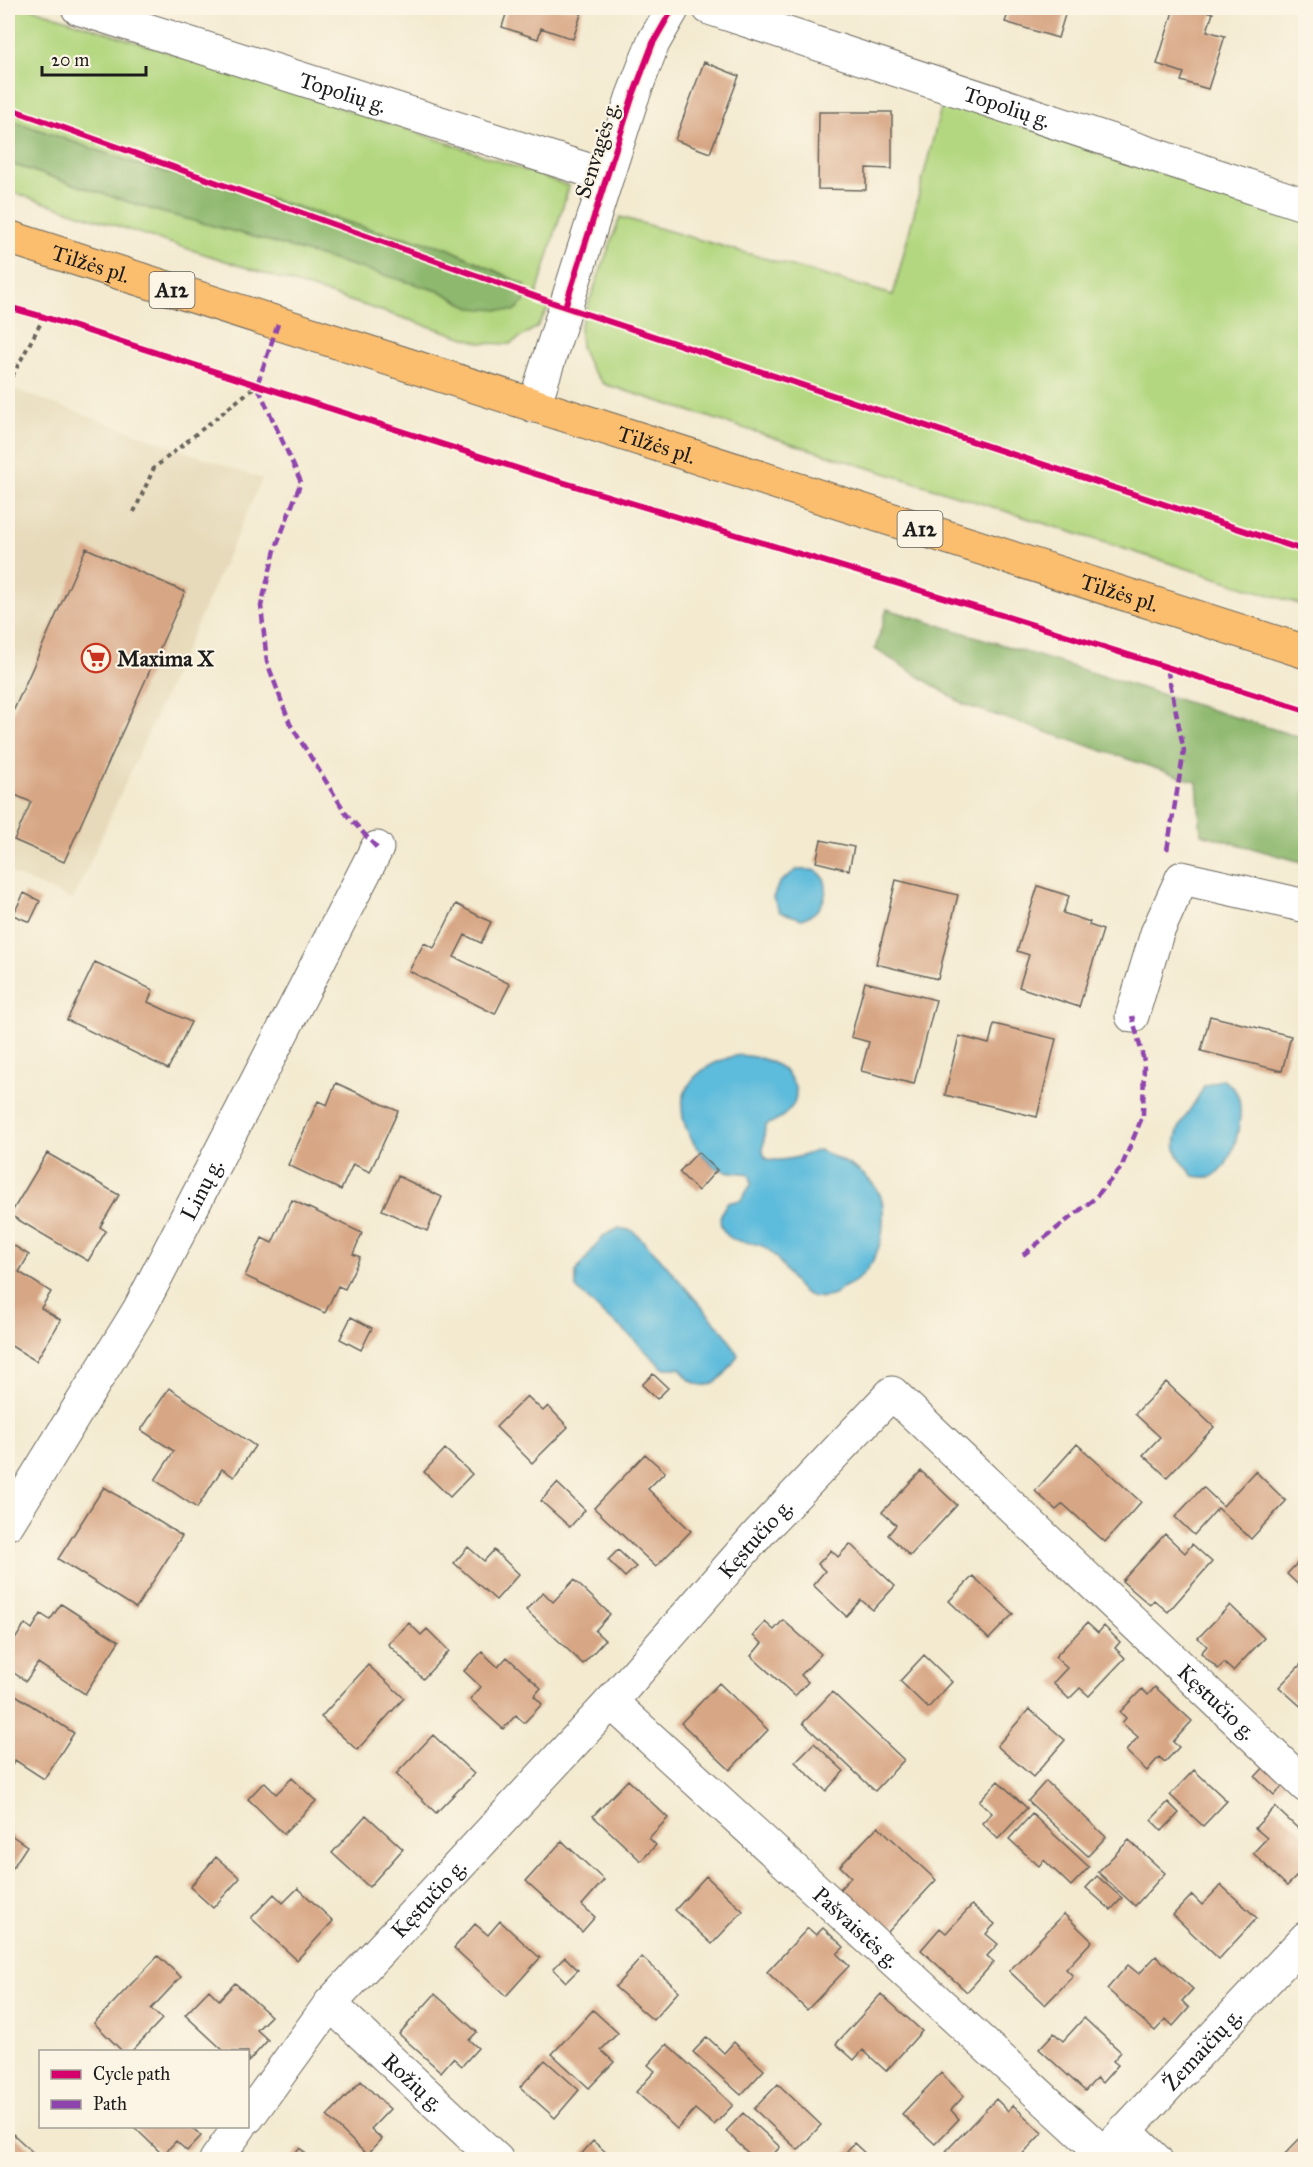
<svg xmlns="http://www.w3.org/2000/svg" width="1313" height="2167" font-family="'IM FELL Great Primer',serif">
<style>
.built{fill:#e6daba}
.green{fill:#b3d780;stroke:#687a4e;stroke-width:1.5}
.forest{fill:#8eb86e;stroke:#556a45;stroke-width:1.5}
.water{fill:#5dbbdb;stroke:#3c6c7c;stroke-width:1.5}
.building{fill:#d7a684}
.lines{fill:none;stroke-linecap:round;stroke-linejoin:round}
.minor-casing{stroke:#67645b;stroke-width:35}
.trunk-casing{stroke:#67645b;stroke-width:35}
.path{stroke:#67645b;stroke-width:4;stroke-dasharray:4.5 4.5;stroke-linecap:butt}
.minor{stroke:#fff;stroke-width:33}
.trunk{stroke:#fbbd6e;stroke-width:33}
.quiet{stroke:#8e44ad;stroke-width:4.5;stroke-dasharray:9 4.5;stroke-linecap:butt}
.cycleway-casing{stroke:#fcf5e5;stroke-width:10}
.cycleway{stroke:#d6006c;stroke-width:6}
.labels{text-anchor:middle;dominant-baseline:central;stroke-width:4.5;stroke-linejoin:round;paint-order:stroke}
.shield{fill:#fcf5e5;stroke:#5f5d58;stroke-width:1.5}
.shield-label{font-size:21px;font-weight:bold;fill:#1c1c1c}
.street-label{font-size:22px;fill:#1c1c1c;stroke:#fcf5e5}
.poi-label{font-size:22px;font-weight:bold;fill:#1c1c1c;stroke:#fcf5e5;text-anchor:start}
</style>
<rect width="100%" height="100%" fill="#fcf5e5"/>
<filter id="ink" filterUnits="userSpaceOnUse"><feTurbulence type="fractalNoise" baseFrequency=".0167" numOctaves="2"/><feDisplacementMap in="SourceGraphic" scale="12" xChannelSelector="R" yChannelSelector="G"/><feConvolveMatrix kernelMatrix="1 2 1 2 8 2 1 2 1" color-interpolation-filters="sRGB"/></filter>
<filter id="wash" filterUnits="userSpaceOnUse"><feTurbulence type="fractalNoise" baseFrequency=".008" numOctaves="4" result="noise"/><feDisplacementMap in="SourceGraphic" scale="24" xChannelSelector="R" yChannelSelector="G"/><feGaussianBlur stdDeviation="1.35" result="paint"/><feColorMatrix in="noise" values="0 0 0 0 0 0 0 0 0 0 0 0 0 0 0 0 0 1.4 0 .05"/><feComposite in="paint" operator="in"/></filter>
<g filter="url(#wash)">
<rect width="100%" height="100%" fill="#f3ead0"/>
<!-- built -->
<path class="built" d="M8 387 262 479 73 900 8 872Z"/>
<!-- green -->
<path class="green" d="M8 8H31L440 140 569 186 535 300 550 306 537 327 510 344 481 343 8 191V163L157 211 262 239 442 292 471 308 525 285 445 247 373 230 288 204 136 164 8 119Z
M943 100 1305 220V606L604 384 591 369 581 348 580 327 620 217 893 295Z"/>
<!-- forest -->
<path class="forest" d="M8 119 136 164 288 204 373 230 445 247 525 285V301L514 311 471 308 442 292 262 239 157 211 8 163Z
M887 609 1305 739V863L1201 834 1197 782 965 705 875 649Z"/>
<!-- water -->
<path class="water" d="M796 870C802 870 810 869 816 871 832 878 826 904 815 912 812 915 806 917 802 919L780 912 773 898 779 883Z
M739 1055C749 1056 762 1057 771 1062 792 1072 807 1095 785 1114 780 1119 772 1122 765 1126L763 1152 766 1159C784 1163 801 1156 819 1150 842 1161 863 1168 878 1191 884 1200 883 1211 883 1222 883 1244 873 1268 854 1282 851 1284 846 1286 842 1288 838 1291 836 1295 831 1296 793 1306 790 1264 766 1248 753 1239 731 1247 722 1228 718 1218 721 1212 727 1203L741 1200 752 1183 749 1174C741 1172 730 1173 722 1170 712 1167 701 1154 695 1145 665 1099 691 1066 739 1055Z
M1222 1079C1227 1083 1233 1087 1236 1092 1247 1109 1234 1163 1217 1174 1210 1179 1202 1177 1194 1176 1188 1169 1178 1159 1176 1149 1172 1127 1196 1105 1204 1086Z
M619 1228 633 1231 659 1257 727 1336 738 1355C729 1370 714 1394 693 1382 688 1380 683 1372 680 1368H663L622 1328 604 1315 576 1288V1272L603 1236Z"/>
<g id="blocks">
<!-- building -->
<path class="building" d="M508 8H583L573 39 541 28 538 39 502 27Z
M1010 8H1067L1058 38 1005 22Z
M1174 8H1195L1213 13 1207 31 1225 36 1208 89 1181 81 1184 73 1157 64Z
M704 62 739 76 710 153 675 140Z
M819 112H892V169L866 168V190L818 189Z
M86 548 185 592 64 862 14 840 31 802 8 792V723Z
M821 840 854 847 849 870 816 862Z
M896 880 958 895 938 979 876 964Z
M1038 886 1069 896 1063 913 1090 922 1089 925 1103 930 1079 1007 1019 987 1029 955 1017 951Z
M24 893 40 901 30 922 13 915Z
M456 904 491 922 481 943 465 935 454 957 510 984 495 1014 409 971 424 943 434 948Z
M95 962 153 990 148 1002 191 1022 168 1069 67 1020Z
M865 982 936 1000 914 1084 861 1071 869 1042 851 1037Z
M1210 1016 1291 1036 1282 1071 1201 1051Z
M994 1024 1056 1039 1037 1117 945 1095 959 1036 989 1044Z
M336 1083 398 1111 370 1172 353 1164 341 1190 288 1165 318 1101 327 1105Z
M698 1152 717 1170 698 1191 679 1172Z
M47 1153 119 1195 100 1227 106 1231 88 1261 10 1215Z
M398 1176 442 1197 427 1231 382 1210Z
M292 1200 362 1233 353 1254 360 1257 345 1289 338 1286 325 1313 245 1276 262 1238 272 1243Z
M8 1242 29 1255 19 1272 51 1292 41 1308 61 1320 36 1361 8 1344Z
M351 1317 372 1328 361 1350 340 1339Z
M653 1374 668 1388 657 1399 642 1385Z
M1166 1382 1214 1427 1167 1477 1143 1455 1160 1437 1135 1414Z
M169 1388 255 1446 234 1477 222 1469 197 1508 155 1480 174 1451 141 1430Z
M527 1396 543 1411 548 1406 568 1427 532 1463 496 1427Z
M1077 1444 1141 1502 1105 1542 1063 1504 1056 1510 1035 1491Z
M445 1449 472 1474 450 1497 424 1472Z
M645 1454 665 1472 648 1489 691 1531 656 1567 594 1508Z
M921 1471 957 1505 910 1556 888 1535 896 1525 882 1512Z
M1255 1471 1286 1501 1251 1539 1218 1508 1194 1535 1175 1517 1203 1487 1223 1506Z
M557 1483 585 1510 570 1527 541 1501Z
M104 1487 182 1536 136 1608 58 1559Z
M1165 1534 1185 1553 1192 1544 1212 1562 1168 1612 1154 1600 1150 1605 1122 1581Z
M850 1544 895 1586 873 1610 861 1600 846 1616 813 1585 825 1571 818 1564 831 1550 838 1557Z
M468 1547 484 1561 494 1550 519 1574 496 1600 454 1563Z
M618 1550 636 1567 625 1577 608 1560Z
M1306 1554V1592L1287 1574Z
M973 1576 1013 1614 989 1639 949 1601Z
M574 1580 610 1614 595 1631 605 1640 583 1664 526 1610 543 1592 553 1602Z
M61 1604 119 1641 85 1694 38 1663 26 1681 8 1669V1650L25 1624 32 1629 41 1614 50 1620Z
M1230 1605 1264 1638 1233 1671 1224 1663 1218 1669 1201 1653 1207 1646 1198 1638Z
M783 1620 821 1654 801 1675 808 1682 795 1696 751 1656 762 1643 753 1636 765 1622 774 1630Z
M409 1623 421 1635 427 1629 449 1651 423 1679 388 1644Z
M1087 1623 1098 1633 1104 1626 1120 1642 1115 1648 1125 1658 1089 1696 1080 1688 1069 1699 1053 1683 1067 1668 1055 1657Z
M482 1652 498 1667 507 1657 541 1688 534 1696 542 1704 524 1723 516 1715 503 1729 470 1699 481 1687 464 1671Z
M924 1655 952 1682 928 1708 900 1681Z
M1306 1659V1711L1279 1687Z
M368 1665 404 1698 357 1750 321 1717Z
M719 1683 768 1730 730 1770 681 1723Z
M1155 1687 1192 1721 1173 1742 1179 1747 1165 1762 1159 1757 1147 1771 1126 1751 1138 1737 1122 1723 1126 1718 1120 1712 1142 1689 1148 1695Z
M8 1690 74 1733 44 1779 15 1760 8 1772Z
M832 1692 904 1760 875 1791 803 1723Z
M1029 1709 1065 1740 1033 1777 997 1746Z
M433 1735 474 1774 436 1813 396 1774Z
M814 1743 844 1771 826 1791 795 1762Z
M1267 1764 1286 1782 1274 1795 1255 1777Z
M1194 1770 1227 1801 1203 1826 1170 1795Z
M292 1778 316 1801 284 1834 248 1799 264 1782 276 1794Z
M628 1780 668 1818 649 1838 656 1845 641 1861 593 1816Z
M998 1781 1027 1808 998 1839 982 1823 992 1813 979 1801Z
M1046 1781 1106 1837 1088 1856 1028 1801Z
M1168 1802 1179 1813 1162 1831 1151 1820Z
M1275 1807 1306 1836V1867L1287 1886 1253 1853 1267 1838 1255 1828Z
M1032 1814 1089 1867 1071 1886 1044 1860 1039 1866 1009 1839Z
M366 1815 403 1849 369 1887 332 1853Z
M878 1826 936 1880 887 1933 840 1889 851 1877 840 1866Z
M8 1833 27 1846 8 1875Z
M1129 1840 1165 1873 1135 1906 1098 1872Z
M562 1841 604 1880 582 1905 595 1917 582 1932 526 1881Z
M216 1857 240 1878 213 1908 190 1887Z
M706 1876 743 1911 712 1944 675 1910Z
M1097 1876 1122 1898 1111 1910 1086 1888Z
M1221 1885 1257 1918 1219 1959 1173 1915 1192 1895 1202 1905Z
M298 1888 333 1921 297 1960 251 1918 274 1894 283 1903Z
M972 1905 995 1924 986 1934 998 1944 987 1956 994 1962 967 1992 921 1950 940 1928 946 1933Z
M1064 1914 1092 1941 1066 1969 1073 1976 1045 2005 1009 1971Z
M500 1921 540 1958 506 1996 454 1948 475 1924 488 1935Z
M808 1928 816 1935 823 1928 844 1947 837 1954 849 1966 807 2010 767 1972Z
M158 1956 181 1977 151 2009 162 2019 131 2052H123L94 2023Z
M1156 1956 1193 1989 1182 2001 1189 2008 1173 2026 1166 2019 1155 2031 1107 1989 1128 1965 1139 1974Z
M565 1957 578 1970 566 1982 553 1969Z
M642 1957 679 1991 653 2020 615 1987Z
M235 1983 271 2016 257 2030 268 2040 248 2062V2052H225L185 2015 209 1990 219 2000Z
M435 1994 477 2032 469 2040 478 2048 462 2066 453 2058 441 2072 399 2034Z
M881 1994 922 2031 886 2071 863 2050 854 2060 836 2044Z
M593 2010 618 2033 601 2050 614 2062 589 2088 552 2054Z
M1084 2018 1121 2052 1113 2061 1118 2065 1102 2083 1097 2078 1085 2091 1039 2049 1054 2033 1063 2041Z
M707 2037 724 2053 734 2042 764 2070 741 2095 693 2052Z
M667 2044 733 2105 714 2125 695 2109 677 2129 636 2092 655 2071 648 2065Z
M545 2060 579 2090 555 2118 520 2087Z
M941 2073 964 2096 951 2110 959 2119 935 2144 902 2114Z
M361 2081 390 2109 371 2129 382 2139 367 2155 327 2116Z
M778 2084 821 2125 798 2150 754 2109Z
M996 2099 1008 2111 1013 2105 1042 2133 1017 2160H955L946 2151Z
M743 2113 780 2147 768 2160H755L726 2131Z
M133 2126H191L201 2136 187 2151 176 2141 163 2155Z
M1306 2132V2160H1279Z
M13 2134 37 2156 34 2160H8V2140Z
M593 2141 615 2160H576Z
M854 2143 872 2160H839Z
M300 2148 312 2160H290Z"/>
</g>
</g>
<g filter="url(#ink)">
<use href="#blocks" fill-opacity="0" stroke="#67645b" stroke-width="1.5"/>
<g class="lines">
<!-- minor casing -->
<g class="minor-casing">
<g id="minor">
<path id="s1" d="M78 8 607 176"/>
<path id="s2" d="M709 8 1306 205"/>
<path d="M534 406 632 98 653 43 673 8"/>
<path d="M1132 1016 1157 933 1182 878 1306 906"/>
<path id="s3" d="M8 1523 139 1310 377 848"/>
<path id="s4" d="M611 1702 1103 2153"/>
<path id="s5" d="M330 2004 497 2160"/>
<path id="s6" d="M248 2117 330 2004 611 1702 759 1533 892 1393 1306 1786"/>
<path d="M1125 2130 1156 2160"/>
<path d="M216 2160 240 2126"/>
<path id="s7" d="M1098 2160 1306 1938"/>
</g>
</g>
<!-- trunk casing -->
<g class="trunk-casing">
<g id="trunk">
<path id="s8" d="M8 237 1306 652"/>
</g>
</g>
<!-- path -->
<path class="path" d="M8 384 44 317
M134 512 154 468 257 385"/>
<!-- minor -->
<use href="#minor" class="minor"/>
<!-- trunk -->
<use href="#trunk" class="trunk"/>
<!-- quiet -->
<path class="quiet" d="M278 324 257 385 301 482 275 550 261 606 267 662 290 724 347 815 377 848
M1167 850 1184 751 1167 668
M1023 1255 1094 1199 1121 1168 1143 1115 1144 1061 1132 1016"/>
<!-- cycleway casing -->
<g class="cycleway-casing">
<path id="cycleway" d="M8 108 565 307 1306 551
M8 307 44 317 532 473 1008 617 1306 711
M565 307 632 98 653 43 673 8"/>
</g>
<!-- cycleway -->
<use href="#cycleway" class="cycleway"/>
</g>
</g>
<!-- icons -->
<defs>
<g id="supermarket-ring" transform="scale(1.5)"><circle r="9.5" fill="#fcf5e5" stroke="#c8321e" stroke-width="1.5"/><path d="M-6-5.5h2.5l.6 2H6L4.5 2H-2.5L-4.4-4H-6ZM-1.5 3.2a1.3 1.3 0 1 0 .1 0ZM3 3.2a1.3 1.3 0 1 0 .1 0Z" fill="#c8321e"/></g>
</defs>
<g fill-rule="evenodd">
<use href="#supermarket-ring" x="96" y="658"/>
</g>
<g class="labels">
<!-- shield labels -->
<g class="shield">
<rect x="149.5" y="272" width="45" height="36" rx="4.5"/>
<rect x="897.5" y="511" width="45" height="36" rx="4.5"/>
</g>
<g class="shield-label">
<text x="172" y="290">A12</text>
<text x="920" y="529">A12</text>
</g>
<!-- street labels -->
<g class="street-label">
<text stroke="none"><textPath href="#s1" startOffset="278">Topolių g.</textPath></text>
<text stroke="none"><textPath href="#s2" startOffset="314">Topolių g.</textPath></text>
<text transform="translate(597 150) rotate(-72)">Senvagės g.</text>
<text stroke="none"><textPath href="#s8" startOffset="87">Tilžės pl.</textPath></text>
<text stroke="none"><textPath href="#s8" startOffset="681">Tilžės pl.</textPath></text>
<text stroke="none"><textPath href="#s8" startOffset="1167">Tilžės pl.</textPath></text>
<text stroke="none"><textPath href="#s3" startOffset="386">Linų g.</textPath></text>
<text stroke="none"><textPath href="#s6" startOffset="770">Kęstučio g.</textPath></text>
<text stroke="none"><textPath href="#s6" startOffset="1418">Kęstučio g.</textPath></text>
<text stroke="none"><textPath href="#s6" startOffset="284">Kęstučio g.</textPath></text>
<text stroke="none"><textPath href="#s4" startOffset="333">Pašvaistės g.</textPath></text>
<text stroke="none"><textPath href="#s7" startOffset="152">Žemaičių g.</textPath></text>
<text stroke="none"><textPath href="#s5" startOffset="114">Rožių g.</textPath></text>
</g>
<!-- poi labels -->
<g class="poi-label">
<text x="117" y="658">Maxima X</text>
</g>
</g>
<!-- margin -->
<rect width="1313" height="2167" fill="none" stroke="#fcf5e5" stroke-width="30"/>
<!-- legend -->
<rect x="39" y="2050" width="210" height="78" fill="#fcf5e5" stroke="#a29e95" stroke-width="1.5"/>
<rect x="51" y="2070" width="30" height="9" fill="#d6006c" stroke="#a29e95" stroke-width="1.5"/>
<text x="93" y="2080" font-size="18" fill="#1c1c1c">Cycle path</text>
<rect x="51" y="2100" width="30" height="9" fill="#8e44ad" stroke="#a29e95" stroke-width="1.5"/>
<text x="93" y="2110" font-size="18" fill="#1c1c1c">Path</text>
<!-- scale -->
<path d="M42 66v9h104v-9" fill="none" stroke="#1c1c1c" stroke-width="3"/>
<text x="51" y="66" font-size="18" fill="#1c1c1c" stroke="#fcf5e5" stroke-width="4.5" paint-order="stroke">20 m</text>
</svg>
